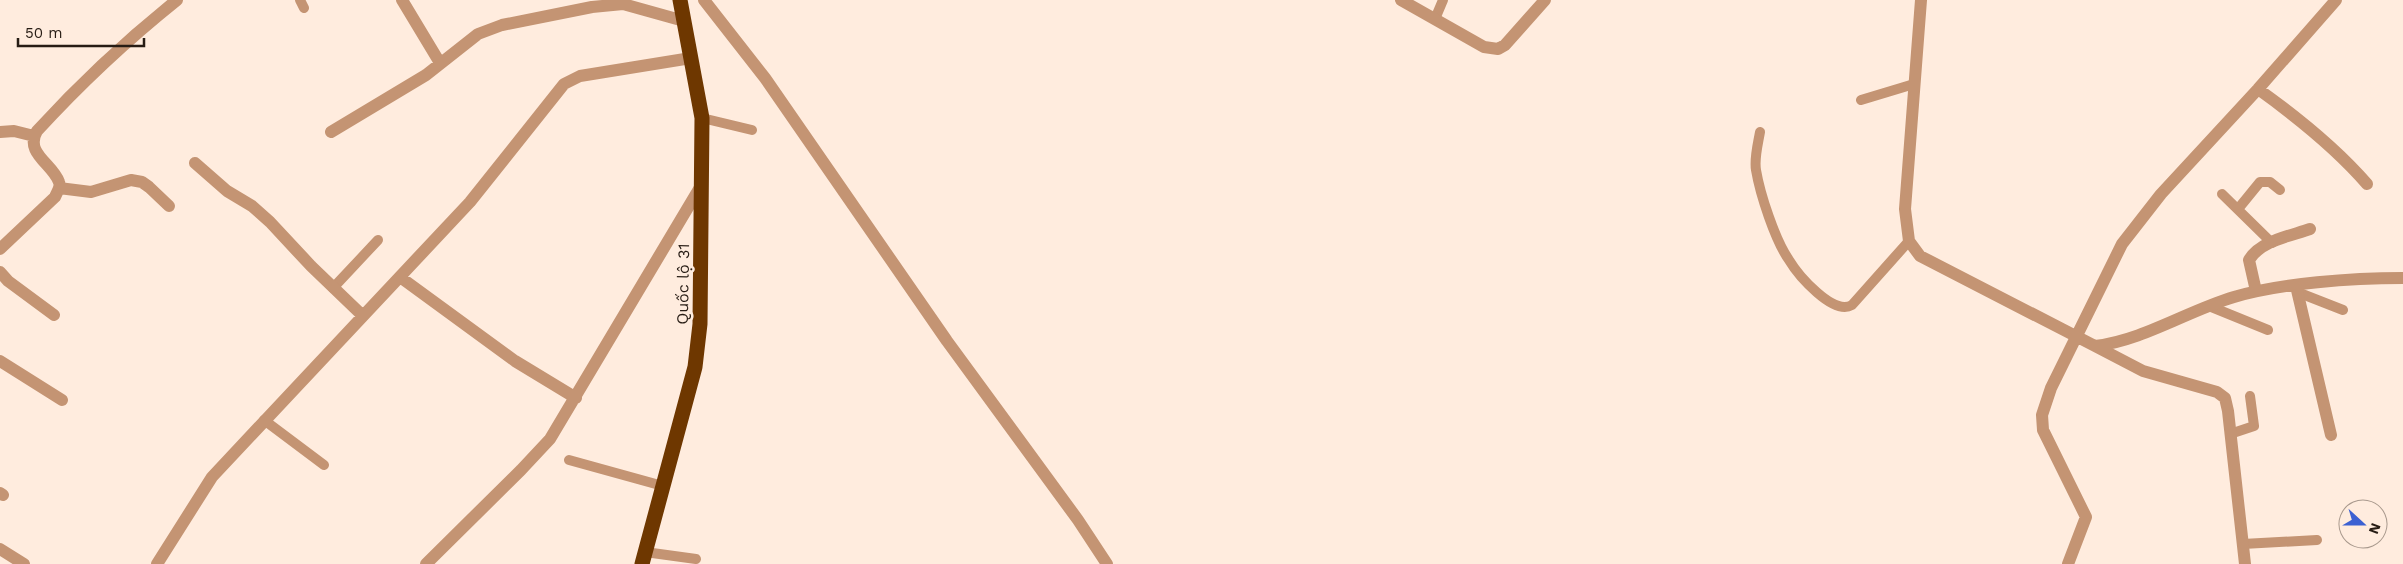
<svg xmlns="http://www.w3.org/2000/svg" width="2403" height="564" font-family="'Work Sans',sans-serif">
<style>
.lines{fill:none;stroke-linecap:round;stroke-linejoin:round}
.lane{stroke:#c49473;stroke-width:10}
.street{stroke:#c49473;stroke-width:12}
.highway{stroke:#6e3700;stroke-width:15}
.labels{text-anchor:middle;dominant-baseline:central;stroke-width:5;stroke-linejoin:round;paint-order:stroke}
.street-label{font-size:16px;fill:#271c14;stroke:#ffecde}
</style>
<rect width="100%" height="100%" fill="#ffecde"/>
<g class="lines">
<!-- lane -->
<path class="lane" d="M300 0 304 8
M1435 19 1443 0
M1861 100 1914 84
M702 118 752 130
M1760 132C1758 144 1754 158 1756 170 1760 194 1775 240 1789 260 1798 275 1833 316 1852 305L1909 241
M2222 194 2272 243
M2238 209 2260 182H2270L2280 190
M333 288 378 240
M2297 292 2343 310
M2209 306 2268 330
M264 420 324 465
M2230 434 2254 426 2250 396
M569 460 663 486
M2243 544 2317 540
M645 552 696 559"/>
<!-- street -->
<path class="street" d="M402 0 440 63
M704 0 765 78 947 341 1078 520 1107 564
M1401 0 1484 47 1498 49 1505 45 1545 0
M1921 0 1905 209 1909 241 1920 256 2095 346C2144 340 2187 311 2234 297 2282 283 2352 278 2403 278
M2258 89C2297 117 2335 147 2367 184
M0 132 14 131 34 136
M331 132 426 75 478 34 502 25 592 7 623 4 684 21
M195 163 227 191 252 206 270 222 311 266 363 316
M59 188 91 192 131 180 142 182 149 187 169 206
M0 249 55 197C57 192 61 187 59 182 53 164 24 153 37 131 80 84 127 40 177 0
M0 272 8 281 54 315
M400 277 515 361 576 398
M2296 286 2331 435
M2256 291 2249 260C2260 241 2290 236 2310 229
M2095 346 2143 371 2217 392 2225 398 2228 411 2245 564
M0 361 62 400
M0 493 3 495
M0 549 24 564
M157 564 212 477 470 202 564 84 580 76 691 58
M426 564 521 470 550 439 702 184
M2068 564 2086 517 2043 430 2042 415 2051 388 2122 244 2161 194 2258 89 2336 0"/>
<!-- highway -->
<path class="highway" d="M642 564 695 367 700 324 702 118 680 0"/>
</g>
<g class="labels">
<!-- street labels -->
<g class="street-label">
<text transform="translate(683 284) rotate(-89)">Quốc lộ 31</text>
</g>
</g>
<!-- north arrow -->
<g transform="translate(2363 524) rotate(111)"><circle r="24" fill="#ffecde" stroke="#a9998d"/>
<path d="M0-4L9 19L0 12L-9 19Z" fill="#3c61d2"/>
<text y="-8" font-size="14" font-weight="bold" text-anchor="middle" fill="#271c14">N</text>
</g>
<!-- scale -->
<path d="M18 38v8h126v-8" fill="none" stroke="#271c14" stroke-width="2.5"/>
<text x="25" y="38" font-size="15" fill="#271c14" stroke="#ffecde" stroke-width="4" paint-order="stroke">50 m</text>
</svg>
